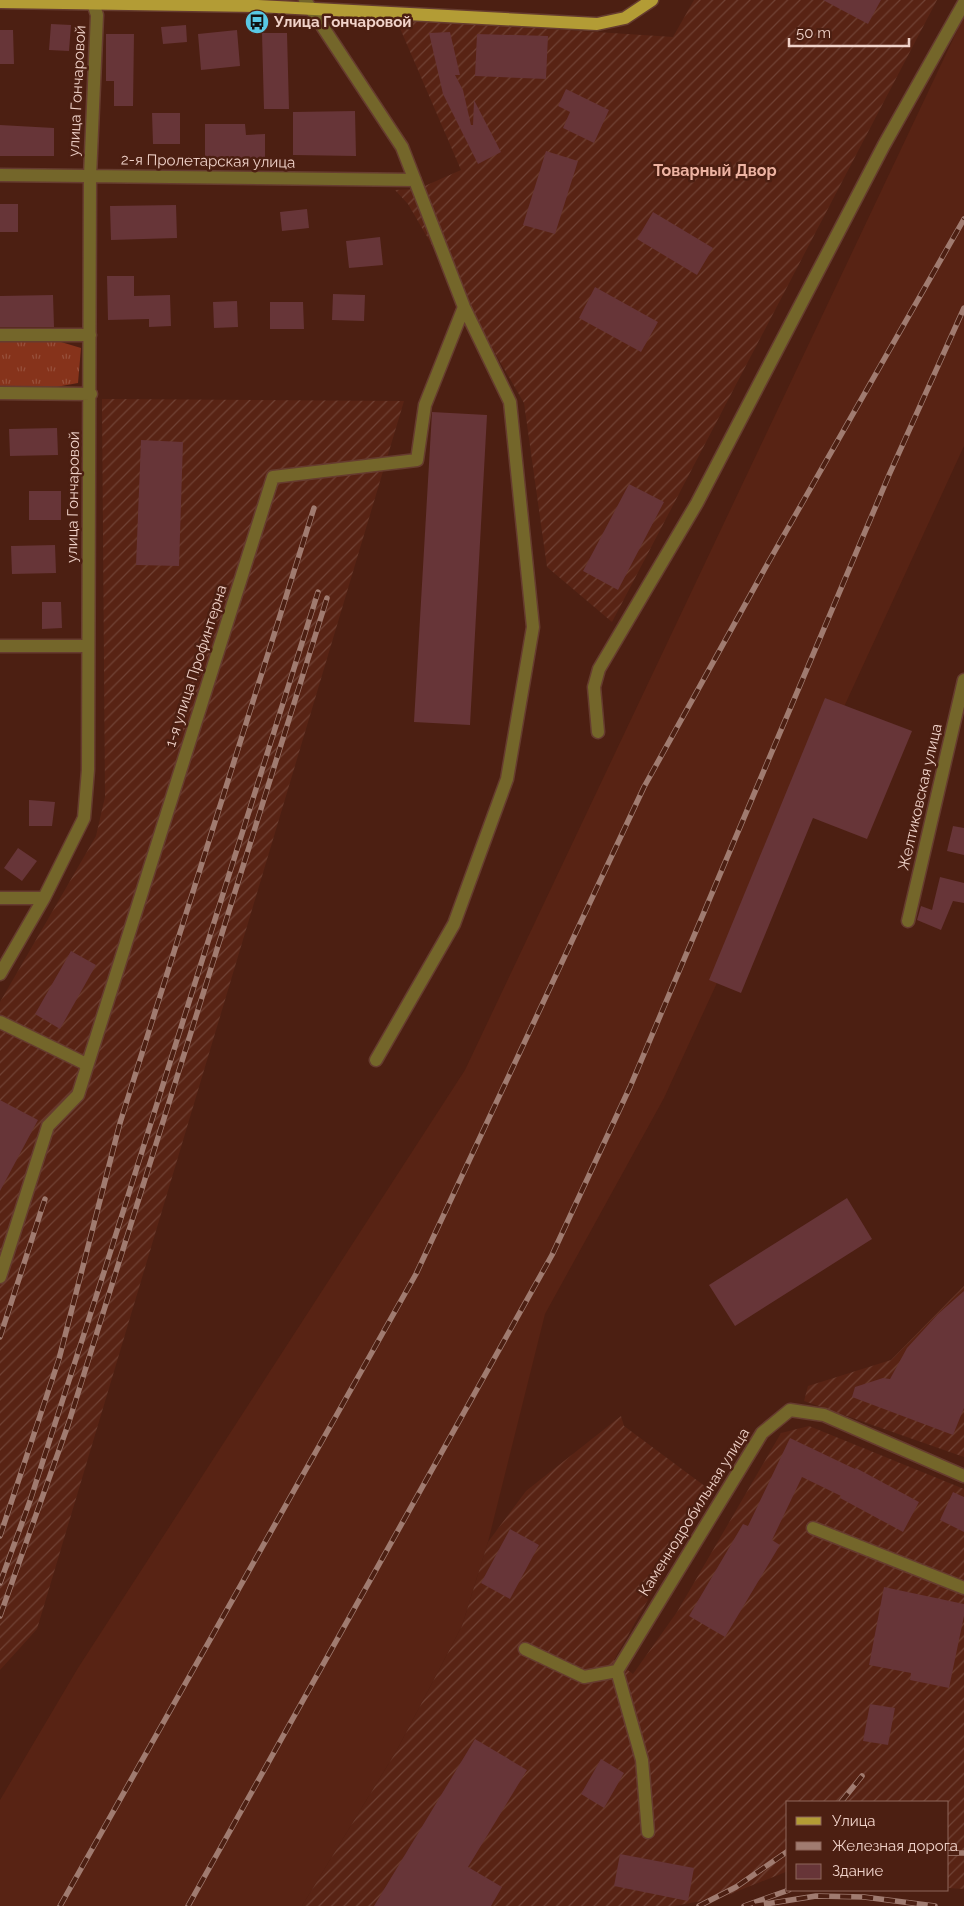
<svg xmlns="http://www.w3.org/2000/svg" width="964" height="1906" font-family="Raleway,sans-serif">
<style>
.built{fill:#582314}
.industrial{fill:url(#industrial-furrows)}
.grass{fill:url(#grass-tufts)}
.building{fill:#673538}
.lines{fill:none;stroke-linecap:round;stroke-linejoin:round}
.minor-casing{stroke:#663c2f;stroke-width:15}
.major-casing{stroke:#663c2f;stroke-width:15}
.minor{stroke:#74662a;stroke-width:12}
.major{stroke:#b39c35;stroke-width:12}
.rail-casing{stroke:#a07b70;stroke-width:5.5}
.rail{stroke:#4c1f12;stroke-width:4;stroke-dasharray:11;stroke-linecap:butt}
.labels{text-anchor:middle;dominant-baseline:central;stroke-width:5;stroke-linejoin:round;paint-order:stroke}
.poi-label{font-size:15px;font-weight:bold;fill:#f0d2c9;stroke:#4c1f12;text-anchor:start}
.street-label{font-size:15px;fill:#f0d2c9;stroke:#4c1f12}
.neighbourhood-label{font-size:16px;font-weight:bold;fill:#edb3a2;stroke:#4c1f12}
</style>
<defs>
<pattern id="industrial-furrows" width="10" height="10" patternUnits="userSpaceOnUse" patternTransform="scale(1.25)"><rect width="10" height="10" fill="#582314"/><path d="M-1 1l2-2M0 10L10 0M9 11l2-2" fill="none" stroke="#704235"/></pattern>
<pattern id="grass-tufts" width="24" height="20" patternUnits="userSpaceOnUse" patternTransform="scale(1.25)"><rect width="24" height="20" fill="#86331b"/><path d="M3 7l-1-3M5 7V3M7 7l1-3M15 17l-1-3M17 17v-4M19 17l1-3" fill="none" stroke="#97503b"/></pattern>
</defs>
<rect width="100%" height="100%" fill="#4c1f12"/>
<!-- built -->
<path class="built" d="M964 16V446L664 1098 545 1314 488 1542 462 1626 397 1750 302 1906H0V1800L78 1668 465 1070Z"/>
<!-- industrial -->
<path class="industrial" d="M694 0H937L612 622 547 567 524 403 408 204 395 190 418 189 461 170 396 19 673 37Z
M102 399 404 401 37 1629 0 1670V1002L96 836 105 797Z
M964 1286V1457L804 1401 808 1386 891 1360Z
M621 1416 624 1426 710 1490 614 1660 633 1674 677 1612 781 1433 809 1426 964 1489V1889L948 1888V1802H788V1871L723 1897 674 1906H302L397 1750 462 1626 488 1542 526 1491Z"/>
<!-- grass -->
<path class="grass" d="M0 340 61 342 81 348 78 383 45 389 0 390Z"/>
<!-- building -->
<path class="building" d="M823 0H881L868 24Z
M51 24 71 25 69 51 49 50Z
M186 25 187 42 163 44 161 27Z
M0 30H13L14 64H0Z
M237 30 240 66 201 70 198 34Z
M450 32 460 75H455L463 90 471 125H473L474 100 501 152 478 164 443 94 429 33Z
M262 33H287L289 109H264Z
M106 34H134L133 106H114V81H106Z
M477 34 548 36 546 79 475 76Z
M566 89 609 110 594 143 563 128 570 112 558 106Z
M355 111 356 156 293 155V112Z
M152 113H180V144H153Z
M205 124H245L246 135 265 134V158H205Z
M0 125 54 128V156H0Z
M546 151 578 161 555 234 523 225Z
M0 204H18V232H0Z
M176 205 177 238 111 240 110 206Z
M307 209 309 228 282 231 280 212Z
M653 212 713 248 697 275 637 239Z
M380 237 383 265 349 268 346 241Z
M107 276H134V296L170 295 171 326 149 327V319L108 320Z
M595 287 658 322 641 352 579 318Z
M333 294 365 295 364 321 332 320Z
M53 295 54 327H0V296Z
M237 301 238 327 214 328 213 302Z
M270 302H303L304 329H270Z
M432 412 487 415 470 725 414 722Z
M57 428 58 455 10 456 9 429Z
M141 440 183 442 179 566 136 565Z
M629 484 664 502 618 590 583 571Z
M29 491H61V520H29Z
M55 545 56 573 12 574 11 546Z
M42 602H61L62 628 42 629Z
M825 698 912 731 867 839 813 818 741 993 709 980Z
M29 800 55 802 52 826H29Z
M953 826 964 828V855L947 851Z
M18 848 37 861 22 881 4 868Z
M940 877 964 883V903L953 901 941 930 917 920 921 906 932 910Z
M71 951 96 965 60 1029 35 1014Z
M0 1100 38 1120 0 1191Z
M847 1198 872 1239 735 1326 709 1285Z
M964 1291V1408L953 1435 852 1397 855 1387 883 1378 890 1379 907 1348 938 1314Z
M790 1438 855 1469 856 1468 919 1502 903 1532 840 1498 841 1496 802 1477 772 1540 780 1545 725 1637 689 1616 743 1524 748 1526Z
M953 1492 964 1497V1532L940 1520Z
M510 1529 539 1545 510 1599 481 1583Z
M884 1587 964 1604V1616L949 1688 910 1680 911 1673 869 1665Z
M870 1704 895 1708 888 1745 863 1741Z
M475 1739 527 1770 468 1867 502 1887 491 1906H374Z
M601 1759 624 1773 604 1808 581 1794Z
M620 1854 694 1868 688 1901 614 1886Z"/>
<g class="lines">
<!-- minor casing -->
<g class="minor-casing">
<path id="minor" d="M305 0 402 147 464 307 510 402 533 627 507 779 454 924 376 1060
M0 175 415 180
M0 335H90
M0 393 91 394
M0 646H87
M598 732 594 687 599 669 697 503 884 145 964 3
M0 898H44
M908 921 964 680
M0 974 44 898 84 818 88 770 90 176 97 15 92 0
M0 1022 86 1064
M0 1277 48 1126 78 1095 273 477 417 460 425 405 464 307
M813 1528 964 1588
M525 1649 584 1677 617 1671
M617 1671 762 1433 790 1410 824 1415 964 1476
M617 1671 642 1760 648 1832"/>
</g>
<!-- major casing -->
<g class="major-casing">
<path id="major" d="M0 2 258 6 597 24 625 18 652 0"/>
</g>
<!-- minor -->
<use href="#minor" class="minor"/>
<!-- major -->
<use href="#major" class="major"/>
<!-- rail casing -->
<g class="rail-casing">
<path id="rail" d="M0 1337 45 1199
M0 1536 59 1359 120 1123 314 508
M0 1583 30 1501 105 1269 318 592
M0 1616 68 1425 327 598
M841 1802 862 1776
M948 1853H964
M60 1906 416 1274 644 787 768 563 964 219
M188 1906 552 1255 630 1087 889 475 964 308
M699 1906 736 1887 788 1851
M744 1906 789 1890
M753 1906 816 1896 864 1897 935 1906"/>
</g>
<!-- rail -->
<use href="#rail" class="rail"/>
</g>
<!-- icons -->
<defs>
<g id="bus-disc" transform="scale(1.25)"><circle r="9.5" fill="#59c8e4" stroke="#4c1f12"/><path d="M-5-6H5V4H4V6H2V4H-2V6H-4V4H-5ZM-3.5-4V0h7V-4ZM-3.5 1.2v1.5H-2V1.2ZM2 1.2v1.5H3.5V1.2Z" fill="#111"/></g>
</defs>
<g fill-rule="evenodd">
<use href="#bus-disc" x="257" y="22"/>
</g>
<g class="labels">
<!-- poi labels -->
<g class="poi-label">
<text x="274" y="22">Улица Гончаровой</text>
</g>
<!-- street labels -->
<g class="street-label">
<text transform="translate(77 91) rotate(-87)">улица Гончаровой</text>
<text transform="translate(208 161) rotate(1)">2-я Пролетарская улица</text>
<text transform="translate(73 497) rotate(-89)">улица Гончаровой</text>
<text transform="translate(196 666) rotate(-72)">1-я улица Профинтерна</text>
<text transform="translate(920 797) rotate(-77)">Желтиковская улица</text>
<text transform="translate(694 1512) rotate(-58)">Каменнодробильная улица</text>
</g>
<!-- neighbourhood labels -->
<g class="neighbourhood-label">
<text x="715" y="170">Товарный Двор</text>
</g>
</g>
<!-- legend -->
<rect x="786" y="1801" width="162" height="90" fill="#4c1f12" stroke="#8e675b"/>
<rect x="796" y="1817" width="25" height="8" fill="#b39c35" stroke="#8e675b"/>
<text x="832" y="1826" font-size="15" fill="#f0d2c9">Улица</text>
<rect x="796" y="1842" width="25" height="8" fill="#a07b70" stroke="#8e675b"/>
<text x="832" y="1851" font-size="15" fill="#f0d2c9">Железная дорога</text>
<rect x="796" y="1864" width="25" height="15" fill="#673538" stroke="#8e675b"/>
<text x="832" y="1876" font-size="15" fill="#f0d2c9">Здание</text>
<!-- scale -->
<path d="M789 38v8h120v-8" fill="none" stroke="#f0d2c9" stroke-width="2.5"/>
<text x="796" y="38" font-size="15" fill="#f0d2c9" stroke="#4c1f12" stroke-width="4" paint-order="stroke">50 m</text>
</svg>
